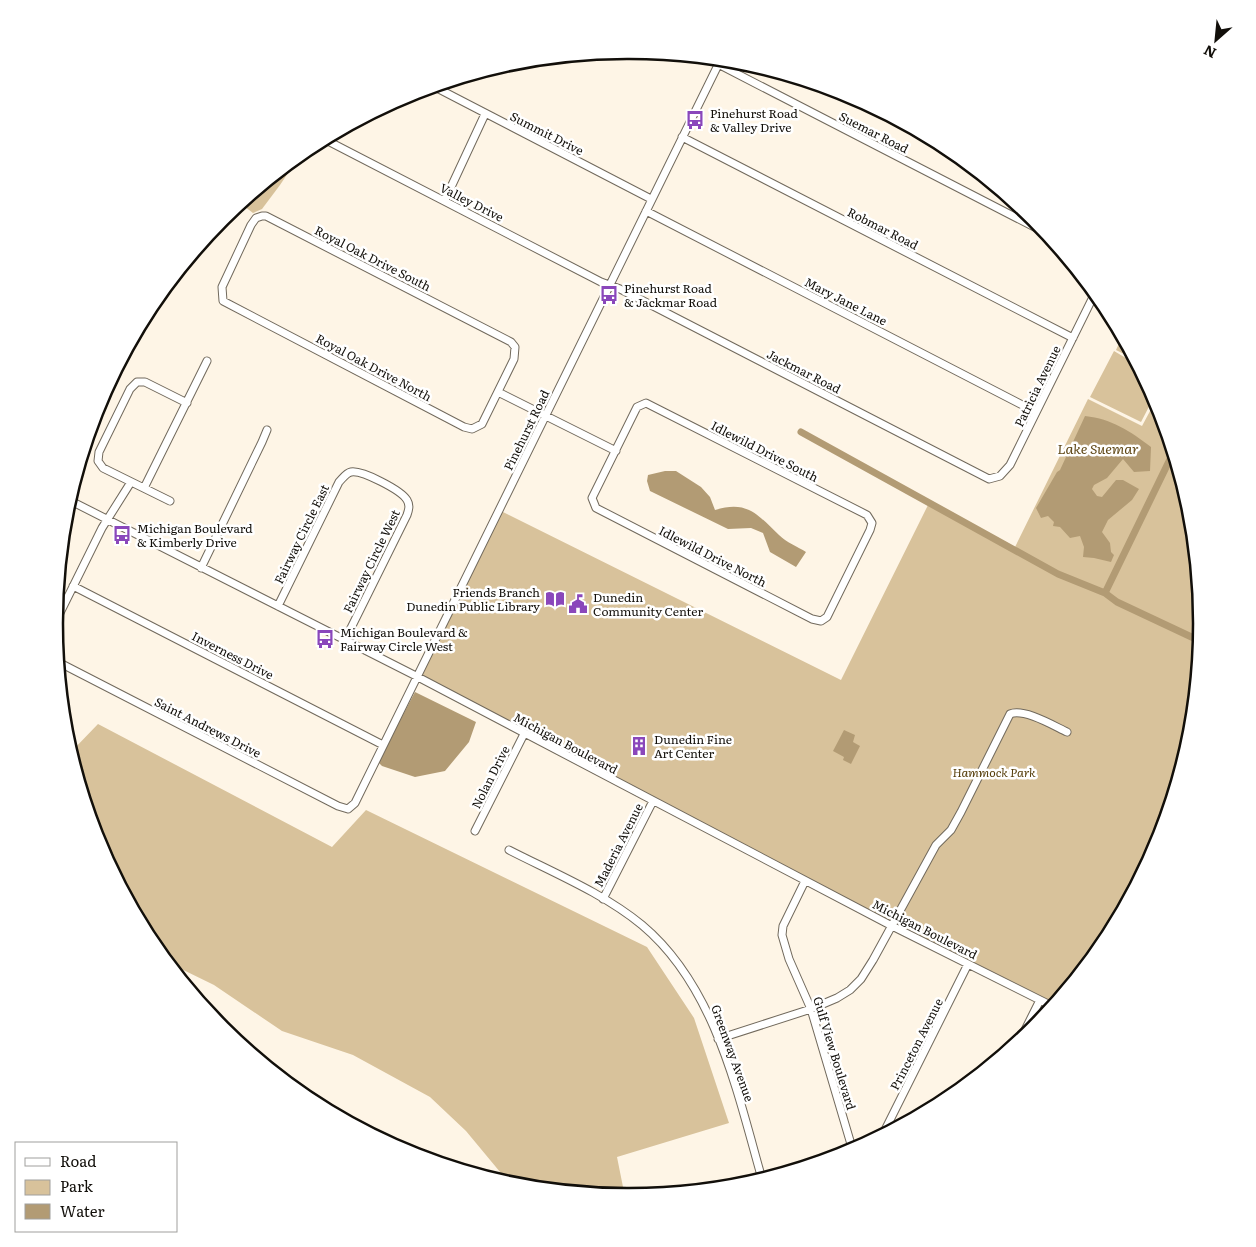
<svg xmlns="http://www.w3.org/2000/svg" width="1256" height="1247" font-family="Literata,serif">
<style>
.green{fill:#d8c29b}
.water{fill:#b29b74}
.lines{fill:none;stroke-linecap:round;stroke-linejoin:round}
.canal{stroke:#b29b74;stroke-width:7}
.minor-casing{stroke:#71695c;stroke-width:9}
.minor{stroke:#fff;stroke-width:7}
.labels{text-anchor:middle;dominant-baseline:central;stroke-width:5;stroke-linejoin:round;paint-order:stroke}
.poi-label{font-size:12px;fill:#120f0a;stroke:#fff;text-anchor:start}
.street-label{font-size:12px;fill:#120f0a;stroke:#fff}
.park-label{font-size:12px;font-style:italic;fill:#553d09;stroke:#fff}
.water-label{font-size:14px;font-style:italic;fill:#5f4716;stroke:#fff}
.rim{fill:none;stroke:#120f0a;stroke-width:2.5}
</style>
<rect width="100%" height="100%" fill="#fef5e6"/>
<!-- green -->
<path class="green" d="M287 165 288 173 280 185 262 209 253 213 240 203Z
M1122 337 1134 359 1116 350Z
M1114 351 1136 364 1154 397 1141 422 1090 397Z
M1088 399 1142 426 1156 400 1158 404 1191 512 1201 624 1190 736 1158 843 1105 942 1052 1006 416 676 499 510 841 680 930 501 1015 547Z
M98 724 332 847 366 810 647 947 694 1018 729 1123 617 1157 625 1197 510 1184 466 1131 430 1097 353 1055 282 1031 214 985 169 963 151 942 98 843 71 752Z"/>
<!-- water -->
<path class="water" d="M1085 416C1112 419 1130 431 1151 447L1150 471 1134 472 1123 459 1107 478 1094 485 1092 489 1097 496 1102 497 1116 480H1123L1139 489 1132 500 1108 520 1102 532 1110 543 1111 552 1114 555 1111 562 1094 558 1083 557 1084 547 1080 536 1070 538 1060 527 1053 526 1054 522 1048 516 1041 518 1036 508 1057 472 1060 470Z
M665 471H676L701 487 710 497 715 510C747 500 757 514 779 535 786 542 798 547 806 552L796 567 770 552 763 533 751 528 728 529 650 491 647 481 648 475Z
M415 692 476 722 469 742 445 771 415 777 382 766 378 762Z
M844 730 855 735 853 742 860 746 851 764 843 760 844 757 833 751Z"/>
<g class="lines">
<!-- canal -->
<path class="canal" d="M801 432 1058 574 1105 593 1117 602 1200 641
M1105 593 1173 453"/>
<!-- minor casing -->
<g class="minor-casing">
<path id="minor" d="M718 64 1046 233
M433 86 651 199
M682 137 1073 338
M324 139 601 282 620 289 989 479 1000 476 1010 465 1095 293
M445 200 485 114
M646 211 1036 412
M262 216H266L511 342 515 347 514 359 482 424 472 429 464 427 223 301 222 287 251 225 256 218Z
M498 392 616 451
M646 403 867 515 872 523 870 530 827 617 821 621 812 619 596 508 592 498 637 407Z
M144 488 207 361
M69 500 416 676 892 926 1052 1006
M170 501 103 468 98 461 99 452 130 389 137 382H145L187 403
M201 568 262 442 267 430
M73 586 383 745
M278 606 339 482C343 478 346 473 351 472 362 470 401 490 407 500 410 505 409 509 407 515L345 640
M55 623 102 528 131 482
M58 662 338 806 348 809 355 803 721 59
M475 831 524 734
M509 850C554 873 603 893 642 925 715 986 737 1091 762 1179
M805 881 783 926 782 935 789 959 811 1009 853 1151
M603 899 653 801
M718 1039 811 1009 837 998 850 990 861 979 873 960 936 845 951 830 961 812 1010 714C1024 708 1054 726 1067 732
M1020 1040 1040 1000
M883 1134 968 964
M383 1140 413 1151 435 1161"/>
</g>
<!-- minor -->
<use href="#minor" class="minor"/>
</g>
<!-- icons -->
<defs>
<g id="bus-bare" transform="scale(1.5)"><path d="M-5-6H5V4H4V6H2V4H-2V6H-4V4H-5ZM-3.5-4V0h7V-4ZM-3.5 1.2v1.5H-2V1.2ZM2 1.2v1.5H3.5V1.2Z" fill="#8a47bb" stroke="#fff" stroke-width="2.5" paint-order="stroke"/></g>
<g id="library-bare" transform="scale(1.5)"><path d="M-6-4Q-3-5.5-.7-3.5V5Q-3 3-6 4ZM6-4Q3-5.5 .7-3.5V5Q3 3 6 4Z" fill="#8a47bb" stroke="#fff" stroke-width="2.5" paint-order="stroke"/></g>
<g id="civic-bare" transform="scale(1.5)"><path d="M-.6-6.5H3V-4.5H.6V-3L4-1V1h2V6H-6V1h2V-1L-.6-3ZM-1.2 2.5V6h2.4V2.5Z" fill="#8a47bb" stroke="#fff" stroke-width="2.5" paint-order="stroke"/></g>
<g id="building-bare" transform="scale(1.5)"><path d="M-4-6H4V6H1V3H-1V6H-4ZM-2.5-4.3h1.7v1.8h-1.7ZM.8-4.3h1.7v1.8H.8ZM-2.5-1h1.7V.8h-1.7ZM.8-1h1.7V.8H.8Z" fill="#8a47bb" stroke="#fff" stroke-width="2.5" paint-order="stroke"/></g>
</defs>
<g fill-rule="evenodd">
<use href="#bus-bare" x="695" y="120"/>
<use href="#bus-bare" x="609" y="295"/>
<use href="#bus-bare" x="122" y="535"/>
<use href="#library-bare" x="555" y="599"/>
<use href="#civic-bare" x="578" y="604"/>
<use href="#bus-bare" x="325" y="639"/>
<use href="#building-bare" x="639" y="746"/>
</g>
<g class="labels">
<!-- poi labels -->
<g class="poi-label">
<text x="710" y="113">Pinehurst Road<tspan x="710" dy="14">&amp; Valley Drive</tspan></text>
<text x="624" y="288">Pinehurst Road<tspan x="624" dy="14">&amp; Jackmar Road</tspan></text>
<text x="137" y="528">Michigan Boulevard<tspan x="137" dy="14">&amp; Kimberly Drive</tspan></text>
<text x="540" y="592" text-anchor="end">Friends Branch<tspan x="540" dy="14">Dunedin Public Library</tspan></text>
<text x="593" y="597">Dunedin<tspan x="593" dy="14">Community Center</tspan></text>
<text x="340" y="632">Michigan Boulevard &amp;<tspan x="340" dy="14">Fairway Circle West</tspan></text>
<text x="654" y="739">Dunedin Fine<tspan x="654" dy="14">Art Center</tspan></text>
</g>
<!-- street labels -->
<g class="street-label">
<text transform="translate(874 132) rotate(27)">Suemar Road</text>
<text transform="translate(547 133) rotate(27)">Summit Drive</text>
<text transform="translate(472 202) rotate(27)">Valley Drive</text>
<text transform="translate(883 228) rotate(27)">Robmar Road</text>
<text transform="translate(373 258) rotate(27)">Royal Oak Drive South</text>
<text transform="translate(846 301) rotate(27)">Mary Jane Lane</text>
<text transform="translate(374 367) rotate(28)">Royal Oak Drive North</text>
<text transform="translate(804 371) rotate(27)">Jackmar Road</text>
<text transform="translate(1037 386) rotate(-64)">Patricia Avenue</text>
<text transform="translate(526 430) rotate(-64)">Pinehurst Road</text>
<text transform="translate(765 451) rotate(27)">Idlewild Drive South</text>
<text transform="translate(301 534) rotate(-64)">Fairway Circle East</text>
<text transform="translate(713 556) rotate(27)">Idlewild Drive North</text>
<text transform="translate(371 561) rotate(-64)">Fairway Circle West</text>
<text transform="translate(233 655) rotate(27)">Inverness Drive</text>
<text transform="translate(208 727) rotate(27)">Saint Andrews Drive</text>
<text transform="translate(566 743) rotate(28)">Michigan Boulevard</text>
<text transform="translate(490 777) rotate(-63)">Nolan Drive</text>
<text transform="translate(618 845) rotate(-63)">Maderia Avenue</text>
<text transform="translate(925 929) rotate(27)">Michigan Boulevard</text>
<text transform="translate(916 1044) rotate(-63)">Princeton Avenue</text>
<text transform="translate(733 1053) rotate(70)">Greenway Avenue</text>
<text transform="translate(835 1053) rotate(73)">Gulf View Boulevard</text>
</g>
<!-- park labels -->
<g class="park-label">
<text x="994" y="772">Hammock Park</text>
</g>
<!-- water labels -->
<g class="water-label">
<text x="1098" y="448">Lake Suemar</text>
</g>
</g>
<!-- crop -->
<path d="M0 0H1256V1247H0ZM627 59H629A564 564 0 0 1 1193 623V624A564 564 0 0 1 629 1188H627A564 564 0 0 1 63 624V623A564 564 0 0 1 627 59Z" fill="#fff" fill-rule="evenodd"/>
<path class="rim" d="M627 59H629A564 564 0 0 1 1193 623V624A564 564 0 0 1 629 1188H627A564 564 0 0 1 63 624V623A564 564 0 0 1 627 59Z"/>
<!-- legend -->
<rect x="15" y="1142" width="162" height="90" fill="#ffffff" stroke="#a09f9d"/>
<rect x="25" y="1158" width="25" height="8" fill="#ffffff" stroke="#a09f9d"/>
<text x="60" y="1167" font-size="15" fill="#120f0a">Road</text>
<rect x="25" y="1180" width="25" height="15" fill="#d8c29b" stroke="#a09f9d"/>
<text x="60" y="1192" font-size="15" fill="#120f0a">Park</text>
<rect x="25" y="1204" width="25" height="15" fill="#b29b74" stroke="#a09f9d"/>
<text x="60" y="1217" font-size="15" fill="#120f0a">Water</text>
<!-- north arrow -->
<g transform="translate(1216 40) rotate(207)" stroke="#ffffff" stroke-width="4" paint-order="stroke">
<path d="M0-4L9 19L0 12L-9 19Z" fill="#120f0a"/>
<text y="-8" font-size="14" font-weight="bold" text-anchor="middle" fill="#120f0a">N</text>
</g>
</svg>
